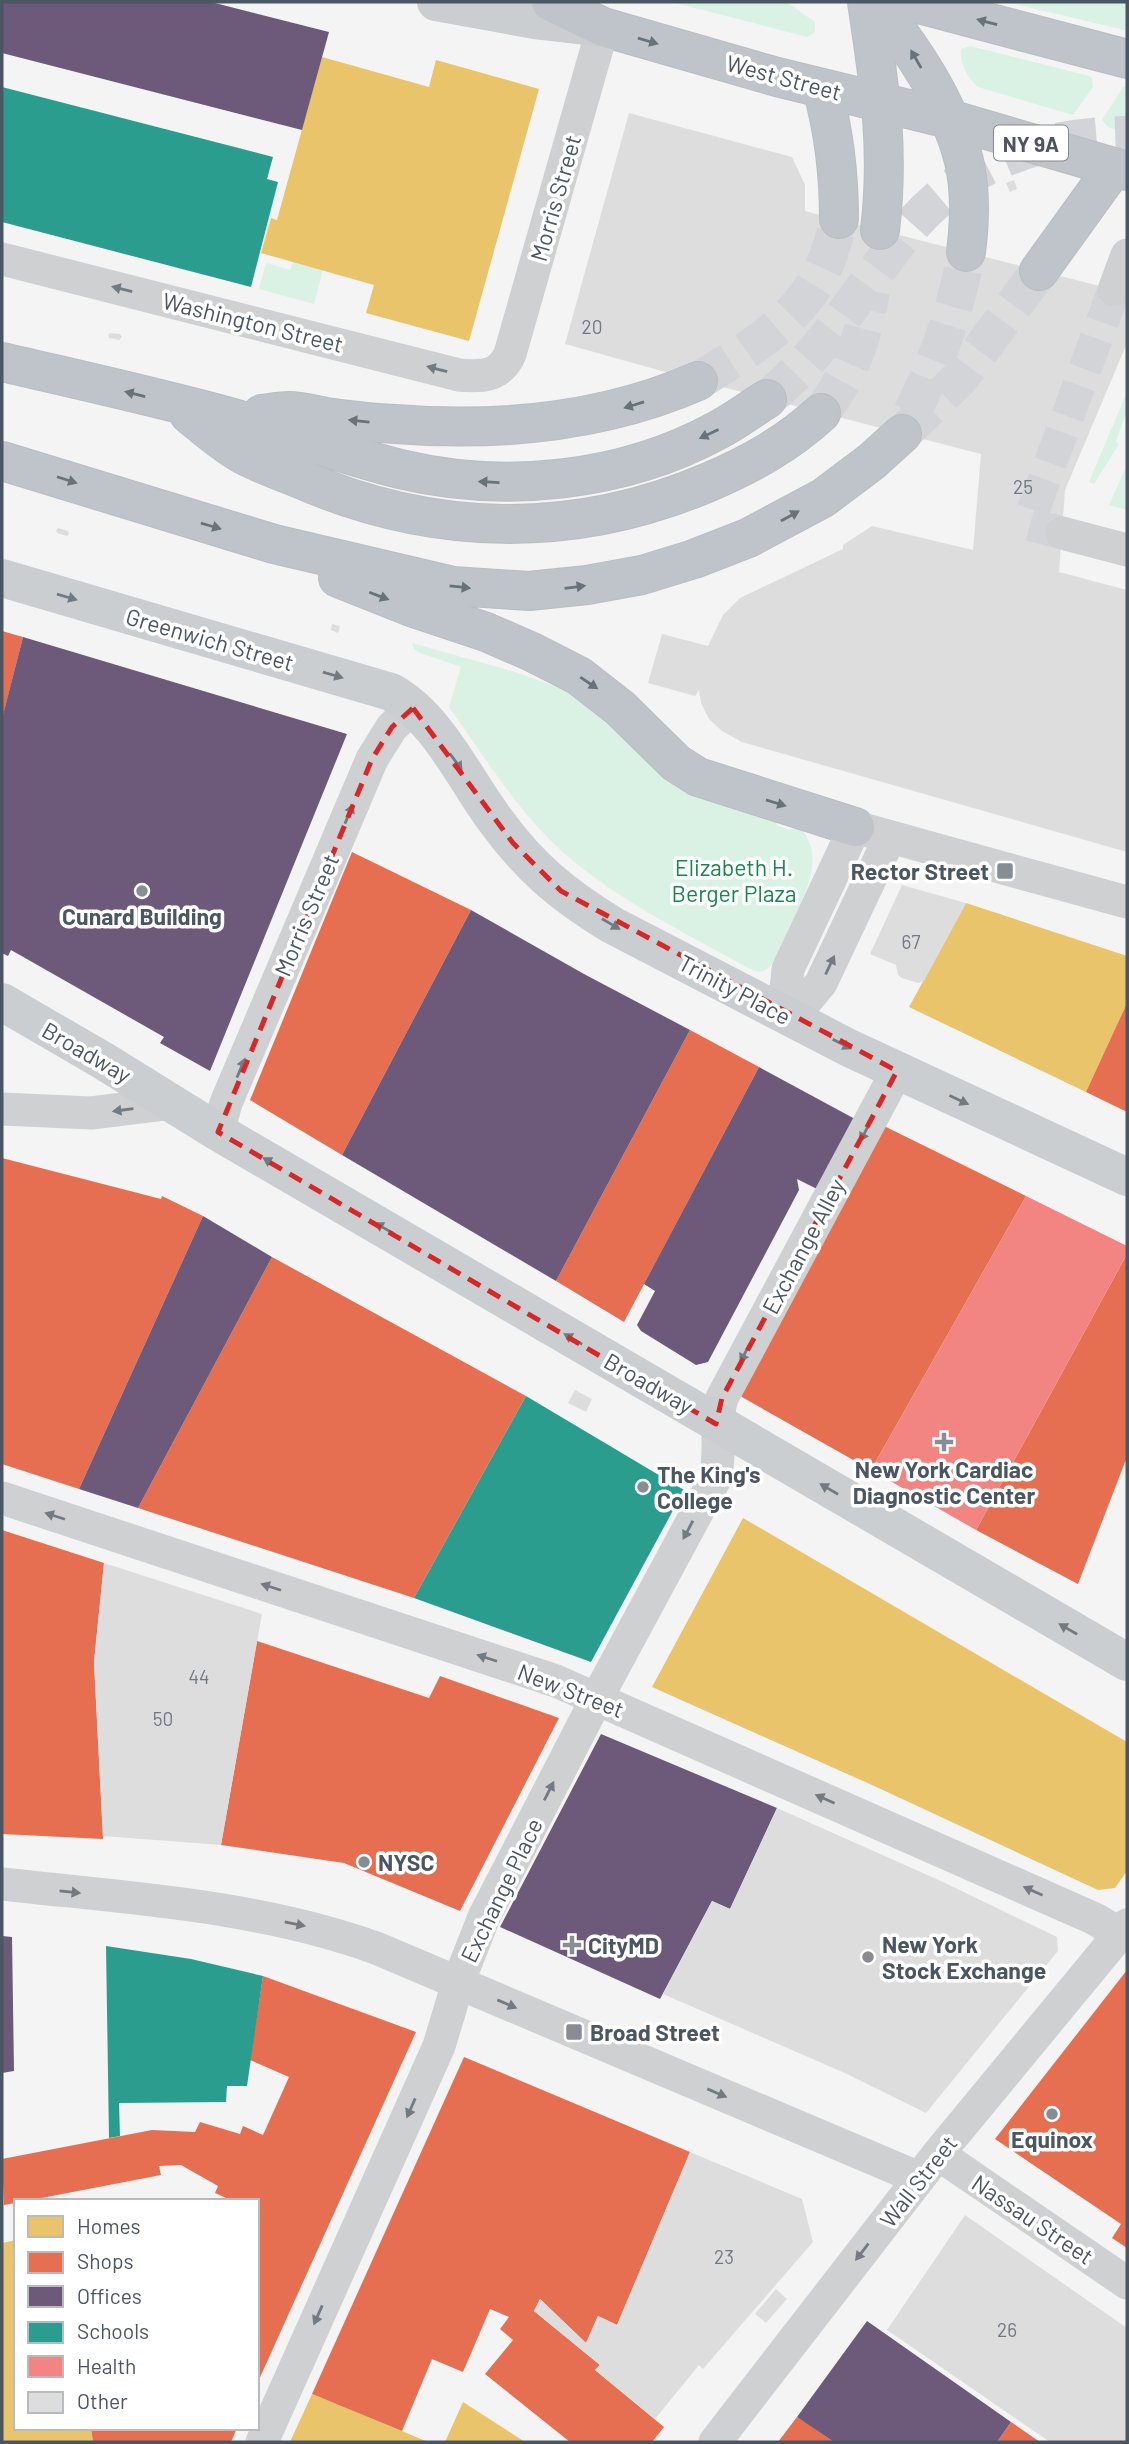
<svg xmlns="http://www.w3.org/2000/svg" width="1129" height="2444" font-family="Barlow,sans-serif">
<style>
.green{fill:#d9f2e3}
.homes{fill:#e9c46a}
.shops{fill:#e76f51}
.offices{fill:#6d597a}
.schools{fill:#2a9d8f}
.health{fill:#f28482}
.building{fill:#ddddde}
.lines{fill:none;stroke-linecap:round;stroke-linejoin:round}
.minor-tunnel{stroke:#d2d4d7;stroke-width:33;stroke-dasharray:33 17;stroke-linecap:butt}
.highway-tunnel{stroke:#d2d4d7;stroke-width:38;stroke-dasharray:38 19;stroke-linecap:butt}
.highway-casing{stroke:#b9bec3;stroke-width:40}
.minor{stroke:#ced0d2;stroke-width:33}
.major{stroke:#caced1;stroke-width:38}
.highway{stroke:#bec4c9;stroke-width:38}
.oneway{fill:#67727b}
.oneway2{fill:#727b83}
.oneway3{fill:#707a83}
.marked{fill:none;stroke:#d62828;stroke-width:5;stroke-dasharray:14 9;stroke-linejoin:round}
.poi-dot{fill:#868d94;stroke:#fff;stroke-width:2.5}
.labels{text-anchor:middle;dominant-baseline:central;stroke-width:7;stroke-linejoin:round;paint-order:stroke}
.number-label{font-size:19px;fill:#707881}
.shield{fill:#fff;stroke:#808990;stroke-width:2}
.shield-label{font-size:21px;font-weight:bold;fill:#4a5661}
.street-label{font-size:23px;fill:#4a5661;stroke:#fff}
.park-label{font-size:23px;fill:#17864f;stroke:#fff}
.poi-label{font-size:23px;font-weight:bold;fill:#4a5661;stroke:#fff;text-anchor:start}
</style>
<rect width="100%" height="100%" fill="#f4f4f4"/>
<!-- green -->
<path class="green" d="M672 2H786L815 22V32L807 37Z
M1006 2H1127V30H1124Z
M970 46 1089 76 1092 78 1093 87 1073 115 978 87C968 79 959 62 961 49Z
M1127 86V134L1108 127 1102 120 1123 87Z
M293 262 323 270 314 304 259 289 266 263 290 270Z
M1127 392V410L1116 442 1119 444 1094 484 1089 482Z
M1127 465V510L1109 505Z
M412 643 512 671 574 693 775 821 778 826 790 830 796 824C830 854 803 897 788 930 782 942 778 960 767 969 762 973 757 972 752 970 689 935 620 902 565 854 518 812 485 758 449 707L461 667 420 653 414 649Z"/>
<!-- homes -->
<path class="homes" d="M322 57 429 87 436 60 539 89 469 341 366 313 374 285 261 253 271 218 277 220Z
M966 903 1127 956V1003L1086 1092 909 1007Z
M743 1518 1127 1742V1871L1115 1888 1098 1890 872 1785 652 1687Z
M16 2240V2428H91L93 2442H2V2243Z
M312 2394 349 2409 428 2442H290Z
M463 2402 525 2442H445Z"/>
<!-- shops -->
<path class="shops" d="M2 631 23 637 3 716H2Z
M352 852 471 910 342 1155 250 1100Z
M1127 1003V1112L1086 1092Z
M690 1030 759 1067 624 1322 556 1281Z
M880 1124 1026 1196 871 1470 733 1392Z
M2 1158 161 1199 162 1196 203 1216 79 1489 2 1464Z
M1127 1254V1457L1078 1584 976 1530Z
M272 1257 526 1396 414 1598 138 1508Z
M2 1530 104 1563 94 1662 103 1839 2 1834Z
M257 1641 429 1698 440 1676 559 1718 460 1911 344 1863 221 1845Z
M1127 1970V2248L1112 2238 1121 2224 995 2139Z
M263 1976 416 2032 257 2384V2201H233L215 2193 218 2186 181 2165 159 2166 161 2175 26 2201H16V2203L4 2205 2 2159 152 2130 195 2132 200 2122 240 2134 243 2126 263 2135 289 2077 250 2060Z
M464 2057 690 2152 617 2325 598 2316 586 2343 540 2299 534 2311 600 2365 595 2370 664 2427 652 2442H570L485 2374 513 2340 500 2329 509 2317 490 2309 463 2372 432 2359 402 2431 312 2394Z
M797 2417 805 2422 834 2442H778Z
M1011 2422 1040 2442H997Z
M91 2428H237L231 2442H93Z"/>
<!-- offices -->
<path class="offices" d="M2 2H211L329 32 302 130 2 53Z
M23 637 347 734 210 1071 160 1043 164 1037 11 950 8 956 2 953V719Z
M471 910 584 974 690 1030 556 1281 342 1155Z
M759 1067 855 1119 817 1189 797 1179 799 1190 708 1362 696 1365 641 1331 637 1325 655 1291 644 1284Z
M203 1216 272 1257 138 1508 79 1489Z
M601 1734 777 1808 730 1909 712 1901 660 1999 500 1927Z
M2 1936 12 1937 14 2071 2 2073Z
M867 2321 1011 2422 997 2442H834L797 2417Z"/>
<!-- schools -->
<path class="schools" d="M2 87 273 157 267 179 278 182 251 287 2 222Z
M526 1396 684 1490 591 1662 414 1598Z
M106 1946 191 1959 263 1976 247 2086H227L226 2102 119 2103 120 2136 109 2138Z"/>
<!-- health -->
<path class="health" d="M1026 1196 1127 1246V1254L976 1530 871 1470Z"/>
<!-- building -->
<path class="building" d="M629 113 792 157 805 185V211L1127 293V343L1065 490 1059 572 1127 590V852L742 742 722 731 709 719 701 703 699 690 695 696 648 683 662 634 708 646 723 615 740 598 843 549V545L872 526 973 550 981 454 669 373 565 344Z
M1014 180 1017 189 1010 192 1006 183Z
M110 333 120 334 122 337 119 340 109 338 108 335Z
M58 528 68 531 69 534 67 536 57 533 56 530Z
M332 624 340 626 338 633 331 630Z
M902 885 966 903 924 981 918 983 902 978 898 975 896 965 870 954Z
M575 1390 592 1399 586 1412 568 1403Z
M104 1563 262 1614 221 1845 103 1836 94 1662Z
M777 1808 943 1882 1057 1937 1058 1951 926 2113 847 2074 663 1994 712 1901 730 1909Z
M690 2152 802 2199 813 2242 703 2369 699 2365 655 2419 595 2370 600 2365 534 2311 540 2299 586 2343 598 2316 617 2325Z
M965 2215 1127 2328V2442H1050L887 2330Z
M776 2289 787 2299 766 2323 755 2314Z"/>
<g class="lines">
<!-- minor-tunnel -->
<path class="minor-tunnel" d="M1062 533 1028 524 1114 290"/>
<!-- highway-tunnel -->
<path class="highway-tunnel" d="M698 381C744 353 797 322 822 271 830 255 834 237 839 219
M767 399C824 353 858 292 903 236 960 164 1037 136 1127 135
M821 413C852 371 862 342 871 291
M912 413C937 361 957 309 966 252
M902 434 960 378 1039 271"/>
<!-- highway casing -->
<g class="highway-casing">
<path id="highway" d="M551 2 603 27 777 77 949 119 1127 171
M867 2C879 83 890 147 880 230
M875 2C912 48 949 102 964 161 971 191 970 221 966 252
M911 2 1127 59
M822 88C834 131 839 174 839 219
M1039 271 1114 167
M2 362C79 380 157 397 233 418 289 434 343 455 400 469 504 494 623 482 718 430 735 421 751 409 767 399
M189 414C206 428 224 444 244 455 261 464 280 471 298 478 432 537 574 540 709 482 751 464 787 444 821 413
M262 414C271 413 280 411 289 411 301 411 314 415 326 417 349 420 372 423 395 424 498 432 602 423 698 381
M2 461 274 544 453 586 529 591 587 585 642 575 694 559 748 538 823 498 871 462 902 434
M338 578 411 607 486 632 532 652 579 676 620 708 676 763 698 777 855 827"/>
</g>
<!-- minor -->
<path class="minor" d="M2 259 459 375C481 377 500 377 510 354L603 27
M1114 290 1127 255
M1062 533 1127 550
M890 837 821 983 800 1008 787 1016 785 1000 788 969 855 827C881 834 908 842 934 849L1127 902
M2 1109 91 1113 172 1103
M218 1132 226 1103 372 759 392 727 413 708
M2 1498 556 1681 1095 1919 1120 1934
M2 1884C127 1898 257 1905 376 1948L919 2178
M938 2154 1127 2283
M262 2442 439 2046 458 1983 484 1917 597 1698 714 1481C723 1453 713 1425 722 1398L897 1071
M715 2442 938 2154 1127 1925"/>
<!-- major -->
<path class="major" d="M436 2 535 20 596 27
M2 578 391 692C438 718 465 780 496 821 530 868 563 895 612 925L849 1048 1127 1177
M2 1002 102 1060 218 1132 1127 1662"/>
<!-- highway -->
<use href="#highway" class="highway"/>
</g>
<!-- one-way arrows -->
<defs><path id="oneway-solid" d="M-6-.8H1V-3.2L6.5 0L1 3.2V.8H-6Z" transform="scale(1.75)"/></defs>
<g class="oneway">
<use href="#oneway-solid" transform="translate(987 22) rotate(-165)"/>
<use href="#oneway-solid" transform="translate(648 41) rotate(16)"/>
<use href="#oneway-solid" transform="translate(916 59) rotate(-120)"/>
<use href="#oneway-solid" transform="translate(135 394) rotate(-166)"/>
<use href="#oneway-solid" transform="translate(634 405) rotate(163)"/>
<use href="#oneway-solid" transform="translate(359 421) rotate(-174)"/>
<use href="#oneway-solid" transform="translate(709 434) rotate(155)"/>
<use href="#oneway-solid" transform="translate(67 480) rotate(18)"/>
<use href="#oneway-solid" transform="translate(489 482) rotate(-177)"/>
<use href="#oneway-solid" transform="translate(790 516) rotate(-29)"/>
<use href="#oneway-solid" transform="translate(211 526) rotate(16)"/>
<use href="#oneway-solid" transform="translate(460 587) rotate(6)"/>
<use href="#oneway-solid" transform="translate(575 587) rotate(-7)"/>
<use href="#oneway-solid" transform="translate(379 596) rotate(21)"/>
<use href="#oneway-solid" transform="translate(589 683) rotate(34)"/>
<use href="#oneway-solid" transform="translate(776 803) rotate(17)"/>
</g>
<g class="oneway2">
<use href="#oneway-solid" transform="translate(122 289) rotate(-166)"/>
<use href="#oneway-solid" transform="translate(437 369) rotate(-165)"/>
<use href="#oneway-solid" transform="translate(349 814) rotate(-67)"/>
<use href="#oneway-solid" transform="translate(830 965) rotate(-65)"/>
<use href="#oneway-solid" transform="translate(241 1068) rotate(-67)"/>
<use href="#oneway-solid" transform="translate(123 1110) rotate(172)"/>
<use href="#oneway-solid" transform="translate(865 1132) rotate(118)"/>
<use href="#oneway-solid" transform="translate(745 1353) rotate(118)"/>
<use href="#oneway-solid" transform="translate(55 1516) rotate(-162)"/>
<use href="#oneway-solid" transform="translate(688 1530) rotate(118)"/>
<use href="#oneway-solid" transform="translate(271 1587) rotate(-162)"/>
<use href="#oneway-solid" transform="translate(487 1658) rotate(-162)"/>
<use href="#oneway-solid" transform="translate(549 1791) rotate(-63)"/>
<use href="#oneway-solid" transform="translate(825 1799) rotate(-156)"/>
<use href="#oneway-solid" transform="translate(1033 1891) rotate(-156)"/>
<use href="#oneway-solid" transform="translate(70 1892) rotate(6)"/>
<use href="#oneway-solid" transform="translate(295 1924) rotate(12)"/>
<use href="#oneway-solid" transform="translate(507 2004) rotate(23)"/>
<use href="#oneway-solid" transform="translate(717 2093) rotate(23)"/>
<use href="#oneway-solid" transform="translate(411 2108) rotate(114)"/>
<use href="#oneway-solid" transform="translate(862 2252) rotate(128)"/>
<use href="#oneway-solid" transform="translate(318 2315) rotate(114)"/>
</g>
<g class="oneway3">
<use href="#oneway-solid" transform="translate(67 597) rotate(16)"/>
<use href="#oneway-solid" transform="translate(333 675) rotate(16)"/>
<use href="#oneway-solid" transform="translate(456 762) rotate(54)"/>
<use href="#oneway-solid" transform="translate(611 924) rotate(30)"/>
<use href="#oneway-solid" transform="translate(842 1044) rotate(27)"/>
<use href="#oneway-solid" transform="translate(959 1100) rotate(25)"/>
<use href="#oneway-solid" transform="translate(272 1163) rotate(-150)"/>
<use href="#oneway-solid" transform="translate(384 1228) rotate(-150)"/>
<use href="#oneway-solid" transform="translate(573 1339) rotate(-150)"/>
<use href="#oneway-solid" transform="translate(829 1489) rotate(-150)"/>
<use href="#oneway-solid" transform="translate(1068 1629) rotate(-150)"/>
</g>
<!-- marked area -->
<path class="marked" d="M413 708 513 843 561 891 897 1071 722 1398 716 1424 218 1132 372 759 392 727Z"/>
<!-- markers -->
<g class="poi-dot">
<rect x="996" y="862" width="18" height="18" rx="3.5"/>
<circle cx="142" cy="891" r="7"/>
<path d="M940.5 1431.5h7v7h7v7h-7v7h-7v-7h-7v-7h7z"/>
<circle cx="643" cy="1487" r="7"/>
<circle cx="364" cy="1862" r="7"/>
<path d="M568.5 1934.5h7v7h7v7h-7v7h-7v-7h-7v-7h7z"/>
<circle cx="868" cy="1957" r="7"/>
<rect x="565" y="2023" width="18" height="18" rx="3.5"/>
<circle cx="1052" cy="2114" r="7"/>
</g>
<g class="labels">
<!-- number labels -->
<g class="number-label">
<text x="592" y="326">20</text>
<text x="1023" y="486">25</text>
<text x="911" y="941">67</text>
<text x="199" y="1676">44</text>
<text x="163" y="1718">50</text>
<text x="724" y="2256">23</text>
<text x="1007" y="2329">26</text>
</g>
<!-- shield labels -->
<rect class="shield" x="994" y="125.5" width="74" height="35" rx="5"/>
<g class="shield-label">
<text x="1031" y="143">NY 9A</text>
</g>
<!-- street labels -->
<g class="street-label">
<text transform="translate(784 77) rotate(15)">West Street</text>
<text transform="translate(555 198) rotate(-74)">Morris Street</text>
<text transform="translate(253 322) rotate(14)">Washington Street</text>
<text transform="translate(210 639) rotate(16)">Greenwich Street</text>
<text transform="translate(306 915) rotate(-67)">Morris Street</text>
<text transform="translate(735 989) rotate(28)">Trinity Place</text>
<text transform="translate(87 1052) rotate(30)">Broadway</text>
<text transform="translate(803 1246) rotate(-62)">Exchange Alley</text>
<text transform="translate(649 1383) rotate(30)">Broadway</text>
<text transform="translate(571 1690) rotate(21)">New Street</text>
<text transform="translate(501 1890) rotate(-64)">Exchange Place</text>
<text transform="translate(918 2181) rotate(-52)">Wall Street</text>
<text transform="translate(1033 2219) rotate(34)">Nassau Street</text>
</g>
<!-- park labels -->
<g class="park-label">
<text x="734" y="867">Elizabeth H.<tspan x="734" dy="26">Berger Plaza</tspan></text>
</g>
<!-- poi labels -->
<g class="poi-label">
<text x="989" y="871" text-anchor="end">Rector Street</text>
<text x="142" y="916" text-anchor="middle">Cunard Building</text>
<text x="944" y="1469" text-anchor="middle">New York Cardiac<tspan x="944" dy="26">Diagnostic Center</tspan></text>
<text x="657" y="1474">The King's<tspan x="657" dy="26">College</tspan></text>
<text x="378" y="1862">NYSC</text>
<text x="882" y="1944">New York<tspan x="882" dy="26">Stock Exchange</tspan></text>
<text x="588" y="1945">CityMD</text>
<text x="590" y="2032">Broad Street</text>
<text x="1052" y="2139" text-anchor="middle">Equinox</text>
</g>
</g>
<!-- border -->
<rect width="1129" height="2444" fill="none" stroke="#4a5661" stroke-width="7"/>
<!-- legend -->
<rect x="14" y="2199" width="245" height="231" fill="#ffffff" stroke="#b7bbc0" stroke-width="2"/>
<rect x="28" y="2216" width="35" height="21" fill="#e9c46a" stroke="#b7bbc0" stroke-width="2"/>
<text x="77" y="2234" font-size="21" fill="#4a5661">Homes</text>
<rect x="28" y="2252" width="35" height="21" fill="#e76f51" stroke="#b7bbc0" stroke-width="2"/>
<text x="77" y="2269" font-size="21" fill="#4a5661">Shops</text>
<rect x="28" y="2286" width="35" height="21" fill="#6d597a" stroke="#b7bbc0" stroke-width="2"/>
<text x="77" y="2304" font-size="21" fill="#4a5661">Offices</text>
<rect x="28" y="2322" width="35" height="21" fill="#2a9d8f" stroke="#b7bbc0" stroke-width="2"/>
<text x="77" y="2339" font-size="21" fill="#4a5661">Schools</text>
<rect x="28" y="2356" width="35" height="21" fill="#f28482" stroke="#b7bbc0" stroke-width="2"/>
<text x="77" y="2374" font-size="21" fill="#4a5661">Health</text>
<rect x="28" y="2392" width="35" height="21" fill="#ddddde" stroke="#b7bbc0" stroke-width="2"/>
<text x="77" y="2409" font-size="21" fill="#4a5661">Other</text>
</svg>
